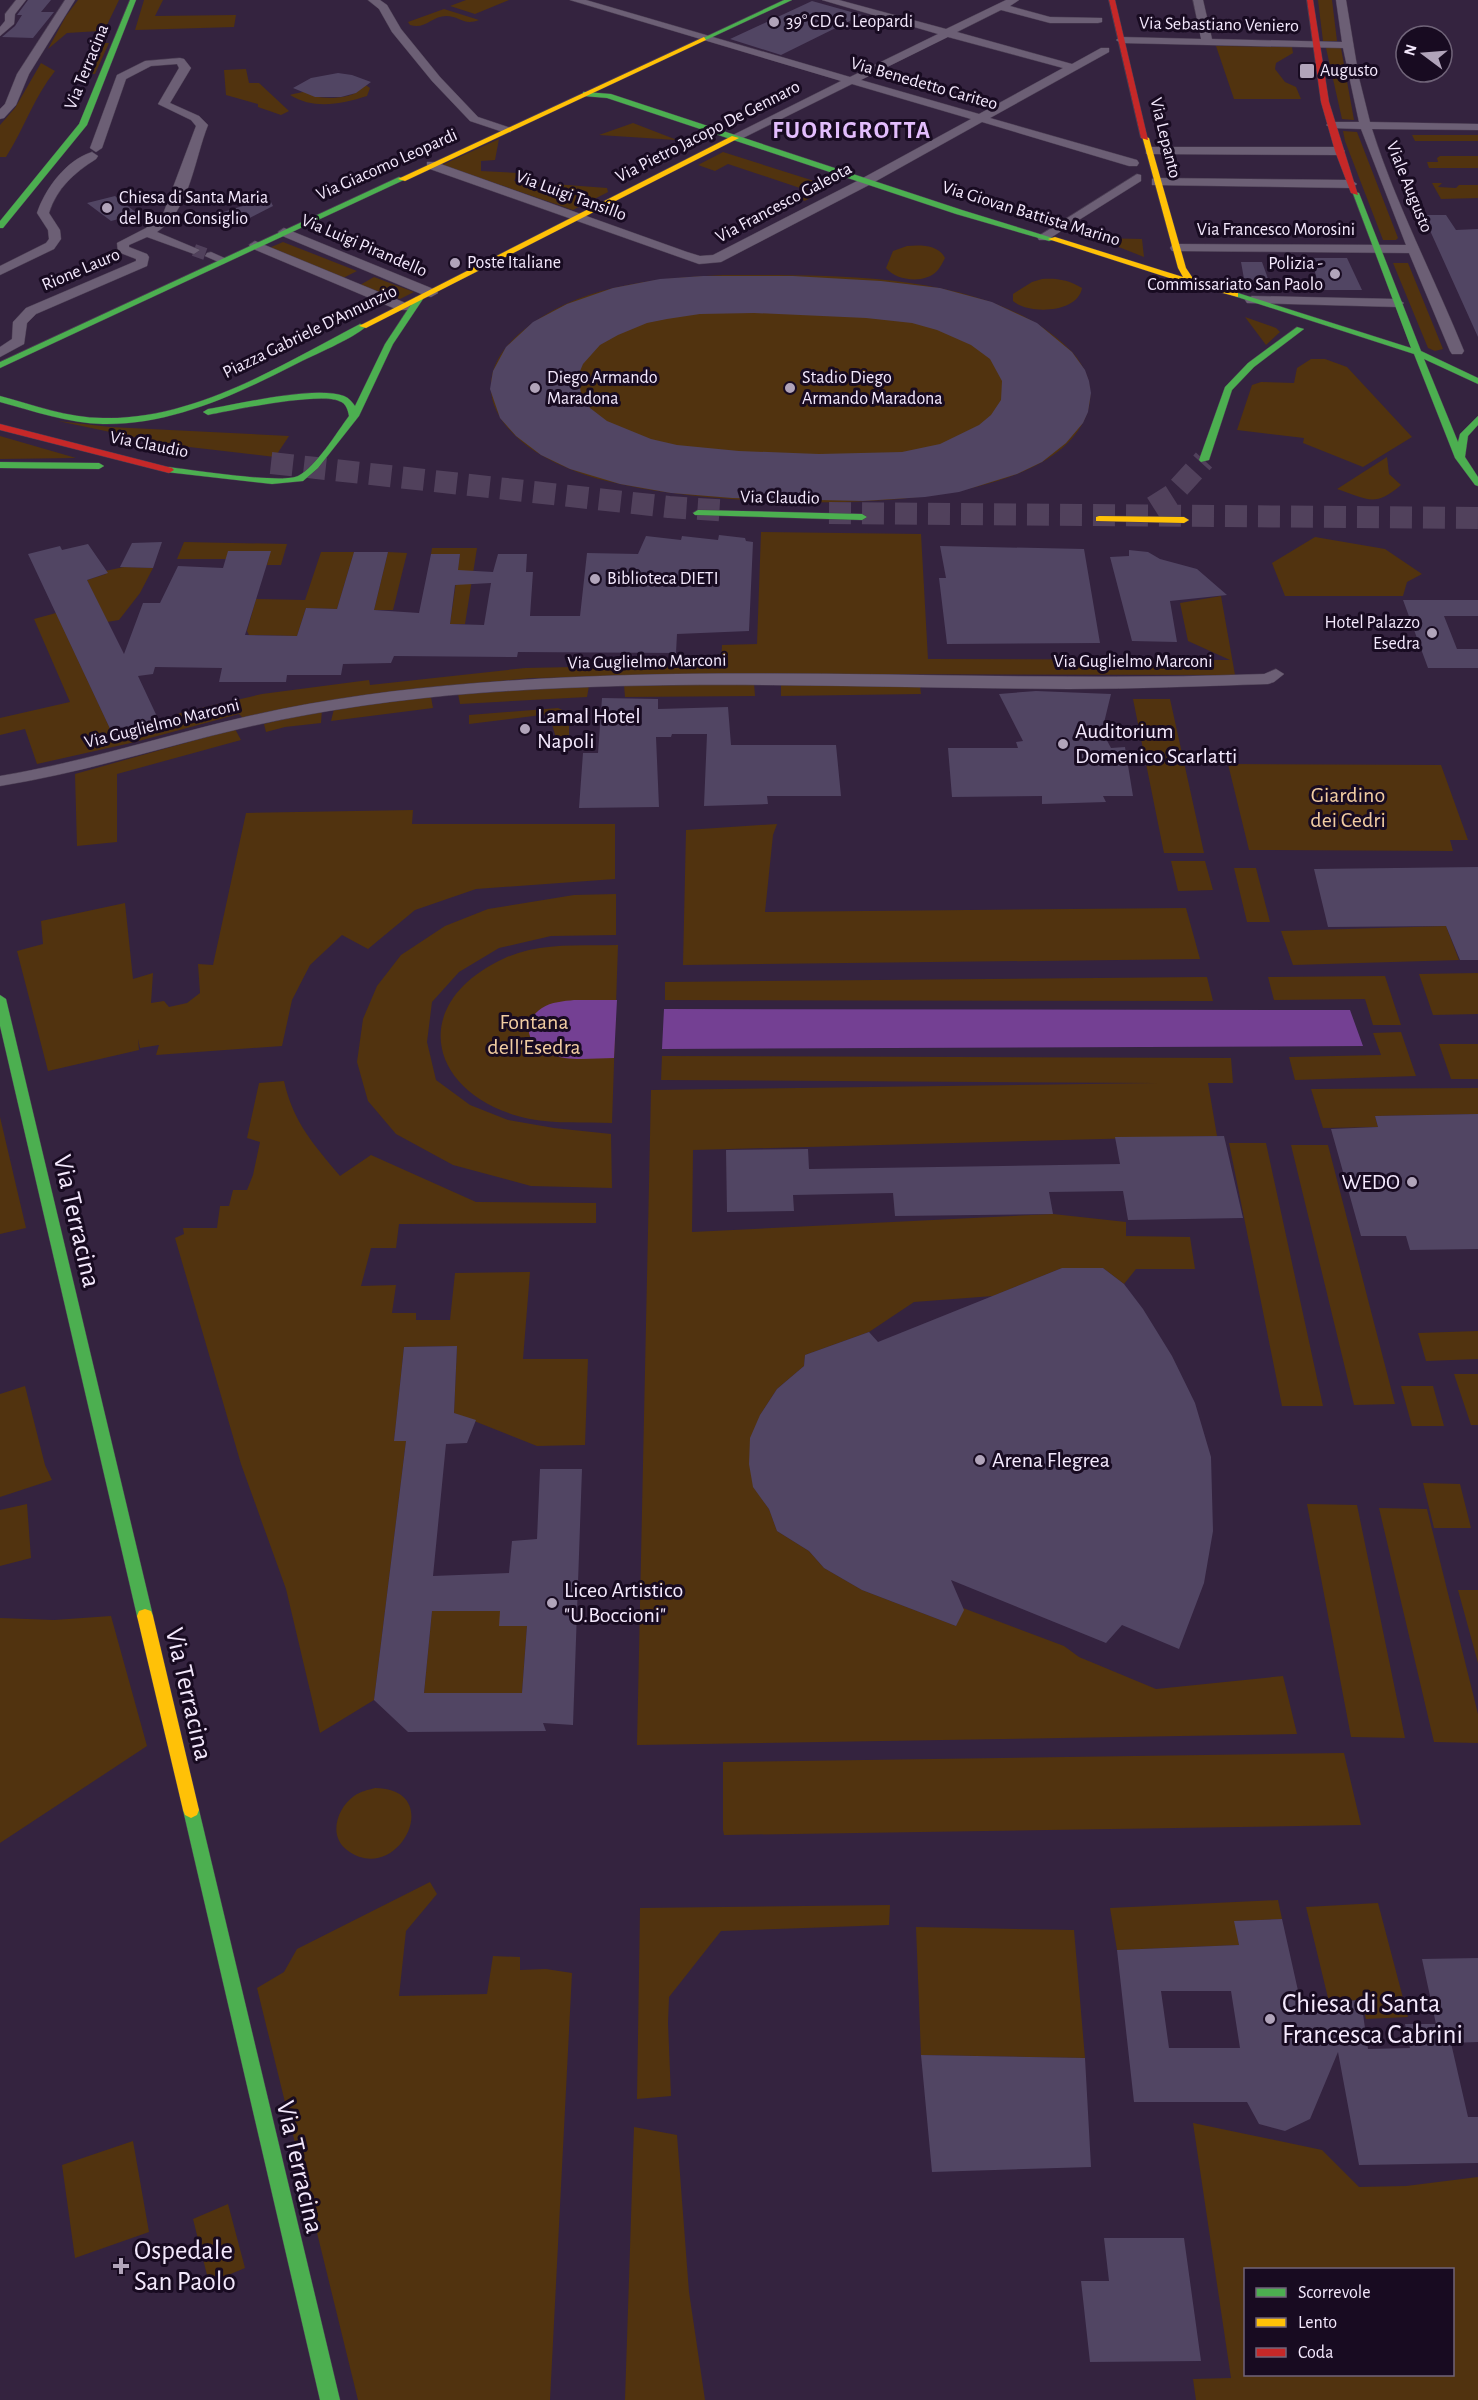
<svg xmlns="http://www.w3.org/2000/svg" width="1478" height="2400" font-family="'Alegreya Sans',sans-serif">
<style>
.green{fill:#51330f;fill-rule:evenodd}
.water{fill:#744093}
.building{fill:#514563;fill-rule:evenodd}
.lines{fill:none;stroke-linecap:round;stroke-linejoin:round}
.street-tunnel{stroke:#51415c;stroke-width:12;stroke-dasharray:12 6;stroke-linecap:butt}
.secondary-tunnel{stroke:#51415c;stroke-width:22;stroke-dasharray:22 11;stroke-linecap:butt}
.street-casing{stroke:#4b3e53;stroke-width:1}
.fast-casing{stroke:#4b3e53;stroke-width:1}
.slow-casing{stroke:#4b3e53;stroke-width:1}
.jam-casing{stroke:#4b3e53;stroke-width:1}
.street{fill:#6c5f75;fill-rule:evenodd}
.fast{fill:#4caf50;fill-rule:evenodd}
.slow{fill:#ffc107;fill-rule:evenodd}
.jam{fill:#c62828;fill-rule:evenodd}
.poi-dot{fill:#b1a4ba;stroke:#180b21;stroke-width:2}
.labels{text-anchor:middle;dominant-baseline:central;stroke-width:6;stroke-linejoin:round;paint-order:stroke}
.far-poi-label{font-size:18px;fill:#f4e9fd;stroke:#180b21;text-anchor:start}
.far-street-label{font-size:18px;fill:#f4e9fd;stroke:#180b21}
.poi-label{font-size:22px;fill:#f4e9fd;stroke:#180b21;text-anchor:start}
.park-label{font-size:22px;fill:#f2cda2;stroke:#180b21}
.far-district-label{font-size:24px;font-weight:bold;letter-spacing:1.5px;fill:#e3bdfd;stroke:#180b21}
.near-street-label{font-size:27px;fill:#f4e9fd;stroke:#180b21}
.near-poi-label{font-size:27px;fill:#f4e9fd;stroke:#180b21;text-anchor:start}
</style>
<rect width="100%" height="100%" fill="#34233f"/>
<!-- green -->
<path class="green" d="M78 0H119L107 25 99 31 67 33 48 49 66 16Z
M144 0H163L155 16 236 15 234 27 135 30Z
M466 0H509L475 14 450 6Z
M1318 0H1332L1337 41H1323Z
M444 9 479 20C463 26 460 16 446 16 432 16 425 30 410 25L408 22Z
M102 43H109L95 74 77 73Z
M1216 46 1292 47 1293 53 1276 63 1275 69 1285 82 1296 87 1301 99H1234Z
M1328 46 1341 48 1354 120 1342 119 1326 48Z
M41 63 55 71C34 97 24 129 6 157H0V125L15 108Z
M246 69 249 83H259L289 111 281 115 258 107V104L226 95 224 70Z
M364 84 370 88 367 96C342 104 314 110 290 95 294 94 301 92 305 92 308 93 311 95 314 96 328 100 358 99 364 84Z
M633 123 677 140 599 135Z
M1343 131 1357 132 1398 238 1396 240H1383L1345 141Z
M1412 135H1478V141H1415Z
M499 139 495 160 481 161V171L518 173 514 181 607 188 608 192 573 210 442 165Z
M723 152 830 186 805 201 791 196 803 189 728 164 715 171 698 165Z
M1440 156H1478V168H1429L1427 162H1438L1437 158Z
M1432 183H1442L1438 187 1456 188 1459 185H1478V198L1441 199Z
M1096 238 1142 239 1144 257Z
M283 242 357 271 343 278 269 248Z
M907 246C920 245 938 244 945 258 943 262 940 268 937 271 925 284 896 281 886 268L893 251Z
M1393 263H1408L1443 349 1435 351 1428 348Z
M723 275C827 275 989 270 1068 348 1085 364 1095 387 1088 410 1052 531 714 506 620 484 590 478 562 468 536 452 514 438 490 414 491 386 491 364 504 347 520 333 574 286 654 278 723 275Z
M374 277 414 292 400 299 360 285Z
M1042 279C1057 278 1069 280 1082 288 1078 313 1029 315 1013 301V294L1032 282Z
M1245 317 1276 328 1280 332 1266 345Z
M1311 359H1325L1347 367 1412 437 1363 467 1303 443 1304 438 1237 430 1252 385 1261 382 1294 383 1297 368Z
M58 421 110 427 289 436 275 457 172 445Z
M0 436 76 458 0 459Z
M1387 457 1389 474 1401 485C1374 508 1368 499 1337 489Z
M761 532 921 534 928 659 1230 660 1188 641 1180 603 1221 596 1235 675 852 674 532 678 438 687 243 718 239 714 135 742 37 764 25 729 0 735V718L70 702 34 619 56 613 113 735 161 725 180 713 262 694 369 680 370 685 525 668 721 664 722 645 757 644Z
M1315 537 1385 549 1422 574 1407 582 1403 596H1285L1272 563Z
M184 542 287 544 281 565H267L270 551H229L226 559H177Z
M432 548H477L465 624H450L460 554H431Z
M321 552H354L337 609 306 608 297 636 249 635 247 631 256 599 305 600Z
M388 552 407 553 393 610H374Z
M124 567 153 568 140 593 119 620 107 622 87 580 106 574 105 571Z
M754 683 755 696 625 697 624 685Z
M781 685 920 686 921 694 781 696Z
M589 686 587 697 460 704 458 694Z
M431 697 433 708 331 721 334 709Z
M1133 699H1170L1204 853H1164Z
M558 708 569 713V751L558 745 549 714 469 724V715Z
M322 709 321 723 285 727 266 732 264 724Z
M235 729 241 740 117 774V842L77 846 75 774Z
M1228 764 1441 765 1468 840H1450L1453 851 1249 850Z
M413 810 412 824H615V879L476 889 415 910 368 949 342 935 310 965 292 1000 282 1046 156 1055 159 1045 140 1048 138 1039 139 1050 48 1071 17 951 43 944 41 921 125 903 133 979 153 973 151 1003 164 1001 169 1007 187 1003 200 993 198 964 213 965 246 813Z
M777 824 773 835 765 912 1186 908 1200 959 683 965 686 830Z
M1171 861H1205L1213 890 1178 891Z
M1234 868H1256L1270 922H1247Z
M616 894V935L551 936 499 948 459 972 432 1002 427 1042 436 1080 470 1105 508 1120 554 1128 611 1134 612 1188 531 1186 453 1165 396 1134 368 1101 357 1062 363 1019 377 986 401 955 445 926 488 909 574 895Z
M1446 926 1459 960 1293 965 1281 931Z
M618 945 612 1123C585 1122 555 1124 530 1119 429 1098 404 1004 505 958 540 942 581 946 618 945Z
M1478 973V1014L1433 1015 1419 974Z
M1385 976 1401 1025H1373L1365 999 1274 1000 1268 977Z
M1207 977 1213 1001 665 1000V982Z
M1401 1032 1416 1076 1295 1080 1289 1057 1381 1055 1373 1033Z
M1439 1044H1478V1079H1451Z
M662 1056 1231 1058 1233 1083H1208L1217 1136 693 1150 692 1232 1053 1214 1126 1222V1236L1190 1237 1195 1269H1136L1124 1284 1103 1268H1062L993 1296 914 1302 869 1332 805 1355 804 1366 777 1389 760 1415 753 1486 769 1509 777 1531 809 1551 824 1568 862 1590 956 1626 963 1608 1064 1646 1079 1657 1156 1689 1283 1676 1297 1734 637 1745 651 1090 1157 1083 661 1080Z
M284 1081C293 1122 314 1145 340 1176L371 1155 476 1202 596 1203V1223L399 1224 396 1248H371L361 1286 396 1285 392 1313H416V1320H450L455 1273 530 1272 523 1359H588L585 1445 537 1446 454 1413 457 1346 404 1347 394 1441H406L374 1700 320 1733 286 1589 241 1464 175 1238 184 1234 183 1228H217L220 1206H229L233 1190H247L253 1175 260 1142 247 1138 259 1083Z
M1478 1088V1114L1375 1116 1378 1127 1323 1128 1311 1089Z
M0 1117 26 1228 0 1234Z
M1229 1143H1266L1323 1406H1282Z
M1291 1145H1328L1395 1404 1354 1405Z
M1478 1331V1359L1426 1361 1418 1333Z
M1454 1374H1478V1425H1471Z
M25 1386 45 1465 52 1480 0 1497V1394Z
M1401 1386H1433L1444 1426H1412Z
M1423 1483 1460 1484 1471 1528H1434Z
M27 1504 31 1558 0 1566V1510Z
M1307 1504 1357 1505 1405 1738 1351 1737Z
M1379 1508 1427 1509 1478 1714V1743L1434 1742Z
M1458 1590H1478V1663Z
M432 1611H500L527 1626 522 1693H424Z
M111 1616 147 1746 0 1843V1618L54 1620Z
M1344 1753 1361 1825 724 1835 723 1830V1762Z
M375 1788C448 1789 397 1888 347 1850 328 1836 337 1808 354 1796 361 1791 368 1790 375 1788Z
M430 1882 437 1894 406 1931 399 1996 487 1994 493 1956 520 1957V1970L546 1969 572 1973 550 2400H358L257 1988 284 1972 297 1949Z
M1278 1900 1282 1919 1235 1921 1239 1945 1117 1950 1110 1908Z
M1378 1903 1408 2017 1366 2019 1361 2000 1329 2002 1306 1907Z
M890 1905 889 1925 721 1931 669 1997 668 2023 671 2096 637 2099 640 1908Z
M916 1927 1074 1930 1085 2058 921 2055Z
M1193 2123 1322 2150 1359 2187 1406 2186 1478 2177V2400H1196L1193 2379 1231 2378ZM1246 2270H1452V2374H1246Z
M634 2127 677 2135 689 2292 705 2400H625Z
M133 2141 149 2232 75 2258 62 2165Z
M228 2204 245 2268 209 2283 193 2219Z"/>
<!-- water -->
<path class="water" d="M574 1000H617L614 1058C593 1058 569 1062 549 1054 526 1045 521 1022 542 1008 551 1002 564 1001 574 1000Z
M664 1009 1350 1010 1363 1046 662 1049Z"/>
<!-- building -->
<path class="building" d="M28 0H51L41 12H54L33 38 2 37 15 26 22 15H17Z
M812 1 862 15 781 55 730 39Z
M338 73 352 75 371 82 356 93 341 97H315L293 88 311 78Z
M115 196 138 214 111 221 87 203Z
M269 198 273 206 230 228 200 219Z
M1423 215H1446L1456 230 1478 229V337Z
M1311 258H1347L1362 290H1320Z
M1241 262H1262L1272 290H1246Z
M703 276H793L881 281 940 288 992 302 1037 323 1072 352 1085 370 1089 381 1091 393 1088 412 1083 423 1066 443 1042 462 1017 474 959 492 925 497 863 501 732 498 671 493 620 484 570 469 541 455 516 436 500 418 490 389 493 371 506 347 533 322 567 304 613 288 660 279ZM754 313 866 318 912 323 937 330 971 345 990 359 1002 381 1001 400 991 415 979 425 940 444 902 452 819 454 739 451 677 445 651 439 607 421 590 408 581 393 578 376 583 364 600 345 618 335 647 323 667 319 700 314Z
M719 535 745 538 746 541 753 542 749 631 677 634 676 653 518 652 517 657 394 656 391 663 343 664 341 675H287L286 682H219L222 668 155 667 153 674 138 676 161 725 113 735 28 554 60 546 62 550 88 544 108 573 87 580 124 654 143 603H160L178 566 223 568 228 551H271L245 635 297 636 306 608 337 609 354 552H388L374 610 419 613 431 554H460L458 570 493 572 498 554H527L526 572H533L530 616H580L587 553 638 554 646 536 681 540 682 536 718 540ZM491 583 484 625 450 624 455 585Z
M162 542 153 568 120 567 132 543Z
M940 546 1084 549 1100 643 947 644 939 578H946Z
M1129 550 1148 552 1160 559 1197 569 1227 595 1170 601 1177 642 1132 641 1110 557 1129 556Z
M1403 600H1478V616H1444L1457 649H1478V668H1428Z
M1036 691 1111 694 1102 731 1111 748 1125 747 1133 796H1103L1106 802 1042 804V796L952 797 948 748H1018L1016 742 1023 741 999 694Z
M602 698 658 699V709L728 707 731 745H836L841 796H767L768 804 704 806 707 734H672L671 737H656L659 807 579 808 583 753H598Z
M1478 867V960H1460L1446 926 1328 927 1314 869Z
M1478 1114V1249L1410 1250 1406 1236H1361L1331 1129 1378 1127 1375 1116Z
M1224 1136 1243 1218 1128 1220 1123 1191 1049 1192 1053 1214 895 1216 893 1193 793 1195 794 1211 727 1212 726 1150 808 1149 809 1169 1120 1164 1115 1137Z
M1062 1268H1103L1124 1284 1143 1309 1172 1356 1195 1403 1211 1457 1213 1531 1204 1583 1179 1649 1122 1625 1106 1643 951 1580 964 1610 956 1626 862 1590 824 1568 809 1551 777 1531 769 1509 753 1487 749 1464 750 1438 760 1415 777 1389 804 1366 805 1355 869 1332 878 1342Z
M457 1346 454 1413 476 1420 467 1443 446 1444 433 1576 509 1573 512 1541 537 1539 540 1469H582L573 1725 543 1723 546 1731 408 1732 374 1700 406 1441H394L404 1347ZM432 1611H500L499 1626H527L522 1693H424Z
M1282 1919 1301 2004 1361 2000 1368 2049 1410 2048 1405 2024H1436L1422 1959 1478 1958V2042L1451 2043 1468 2117H1478V2163L1359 2165 1338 2052 1310 2119 1285 2131 1259 2124 1247 2102H1134L1117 1950 1239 1945 1234 1921ZM1161 1991H1231L1240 2048H1169Z
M921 2055 1085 2058 1091 2167 932 2172Z
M1104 2238H1184L1201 2361 1090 2362 1081 2281H1109Z"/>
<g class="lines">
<!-- street-tunnel -->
<path class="street-tunnel" d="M194 250 211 256"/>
<!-- secondary-tunnel -->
<path class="secondary-tunnel" d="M271 463 669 507 730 511
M1153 507 1172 495 1204 460
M829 513 1478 518"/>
<!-- street casing -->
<g class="street-casing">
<path id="street" d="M16 0H26L15 14 14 24 0 36V27L5 21V14Z
M65 0H75L29 74 16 105 4 118 0 119V109L5 104 17 74Z
M368 0H380L387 5 401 29 440 77 478 117 511 128V132H503L470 121 432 81 392 32 379 9Z
M570 0H586L850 77 938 34 822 0H839L946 29 1006 0H1019L1010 6 1050 17 1102 18V22L1098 23H1050L1001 10 957 32 1072 64 1101 48H1109V52L990 118 1137 160 1139 163 1137 166H1129L982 122 869 185 721 262 699 264 427 168V162H435L687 252 700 256 713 255 861 179 971 119 852 84 739 140H731V136L841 81ZM948 37 1063 68 979 114 861 80Z
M1193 0H1203L1212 39 1342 42 1336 0H1346L1359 78 1370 122 1478 124V130L1372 129C1396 205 1434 277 1464 351L1462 354H1452L1450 351 1409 253 1172 251 1170 248 1172 245 1176 244 1406 245 1361 129 1332 128 1326 125 1332 122H1359L1343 48 1121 43 1116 40 1121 37 1201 39Z
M180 58 184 59 191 68 170 103 199 116 208 125C194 160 190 210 157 232L200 250 194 254 147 237 129 245V247L147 254 149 257 147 266 36 314 27 323 24 344 0 357V347L12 339 13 322 26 308 136 261V259L118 252 117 243 146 228 163 214 196 126 191 120 158 104 179 68 177 64 151 66 126 79 102 148 96 152 90 148 117 75 145 61Z
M1150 147H1339L1345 151 1339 155 1146 154V148Z
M92 152 98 156 96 159C74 173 57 188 49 213L60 230 61 239 54 249 0 275V266L46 243 49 239 48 230 37 213C45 189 66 160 92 152Z
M1137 174 1141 175V181L1047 240H1039L1037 237Z
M1156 178 1351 180 1357 184 1351 188 1152 185V179Z
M284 228 436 290 438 293 431 297 426 296 280 235 278 232Z
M255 241 408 304 410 307 408 310H398L251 248 249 245Z
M211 252 229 260 223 264 205 256 207 253Z
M1252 296 1397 299 1404 303 1397 307 1247 303 1245 300Z
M1276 669 1284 674 1274 682 1268 684C1202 686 1135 689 1069 689 872 688 675 678 478 693 399 699 321 710 243 728 162 747 82 773 0 786V776C84 762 166 735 249 716 324 699 400 689 477 683 739 662 1002 684 1264 674Z"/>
</g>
<!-- fast casing -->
<g class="fast-casing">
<path id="fast" d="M130 0H136L87 125 3 228H0V221L79 124Z
M784 0H792L706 40 701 39Z
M586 92 611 94 962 210 1056 239 1049 241 956 214 607 98 583 96V92Z
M399 177 406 179 0 368V362Z
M1352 191 1359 193 1421 351 1478 378V384L1424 359 1458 442 1460 434 1478 416V425L1468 436 1465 457 1478 477V486L1475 485 1455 458 1414 354 1231 295 1238 293 1411 348Z
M416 297 423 299 393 344 359 416 318 468 303 481 272 484 166 472V468L169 467C192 470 283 484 298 476 316 467 337 432 349 416 348 410 346 403 339 401 319 392 233 410 208 415L203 412 208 409C240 404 315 385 344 396 349 398 352 402 355 406L385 344Z
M360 324 367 326C351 340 315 354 294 365 235 395 171 425 103 424 68 423 33 411 0 402V396C34 405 68 418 103 418 195 420 281 365 360 324Z
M1297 327 1304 329 1254 367 1232 390 1209 460 1201 462 1199 460 1225 387 1248 363Z
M0 462 99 463 104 466 99 469 0 468Z
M698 510 862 514 867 517 862 520 695 515 693 513Z
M0 995 6 999 153 1616 151 1621 145 1623 139 1621 137 1616 0 1026Z
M191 1802 197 1805 199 1810 340 2400H320L183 1810 185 1805Z"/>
</g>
<!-- slow casing -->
<g class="slow-casing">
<path id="slow" d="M704 37 706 40 405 181 398 179Z
M732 136 739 138 366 328 359 326Z
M1142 136 1149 138 1186 268 1194 280 1238 293V297L1188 284 1048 239 1055 237 1183 277 1178 268Z
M1099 516 1184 517 1189 520 1184 523 1096 521V517Z
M145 1609 151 1611 153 1616 199 1810 197 1815 191 1818 185 1815 183 1810 137 1616 139 1611Z"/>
</g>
<!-- jam casing -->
<g class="jam-casing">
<path id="jam" d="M1109 0H1115L1148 140 1141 138Z
M1307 0H1313L1329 102 1358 195 1351 193 1335 151 1321 102Z
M0 424 172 468 174 470 169 473 0 430Z"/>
</g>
<!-- street -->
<use href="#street" class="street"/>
<!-- fast -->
<use href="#fast" class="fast"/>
<!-- slow -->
<use href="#slow" class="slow"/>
<!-- jam -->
<use href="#jam" class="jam"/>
</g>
<!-- markers -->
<g class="poi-dot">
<circle cx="774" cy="22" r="6"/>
<rect x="1299" y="63" width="16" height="16" rx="3"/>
<circle cx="107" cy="208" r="6"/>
<circle cx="455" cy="263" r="6"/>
<circle cx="1335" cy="274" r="6"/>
<circle cx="535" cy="388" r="6"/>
<circle cx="790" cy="388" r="6"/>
<circle cx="595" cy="579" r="6"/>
<circle cx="1432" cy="633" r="6"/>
<circle cx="525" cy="729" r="6"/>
<circle cx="1063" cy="744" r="6"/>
<circle cx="1412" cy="1182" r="6"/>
<circle cx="980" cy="1460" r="6"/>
<circle cx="552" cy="1603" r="6"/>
<circle cx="1270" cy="2019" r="6"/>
<path d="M118 2257h6v6h6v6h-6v6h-6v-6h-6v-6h6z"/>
</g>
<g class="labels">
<!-- far-poi labels -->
<g class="far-poi-label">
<text x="786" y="22">39° CD G. Leopardi</text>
<text x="1320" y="71">Augusto</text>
<text x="119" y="198">Chiesa di Santa Maria<tspan x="119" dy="21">del Buon Consiglio</tspan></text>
<text x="467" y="263">Poste Italiane</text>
<text x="1323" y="264" text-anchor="end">Polizia -<tspan x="1323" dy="21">Commissariato San Paolo</tspan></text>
<text x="547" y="378">Diego Armando<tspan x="547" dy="21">Maradona</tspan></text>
<text x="802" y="378">Stadio Diego<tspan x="802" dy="21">Armando Maradona</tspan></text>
<text x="607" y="579">Biblioteca DIETI</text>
<text x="1420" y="623" text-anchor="end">Hotel Palazzo<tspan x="1420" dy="21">Esedra</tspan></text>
</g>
<!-- far-street labels -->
<g class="far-street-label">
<text transform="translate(1219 25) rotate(1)">Via Sebastiano Veniero</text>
<text transform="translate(87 67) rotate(-68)">Via Terracina</text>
<text transform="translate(924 84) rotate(16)">Via Benedetto Cariteo</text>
<text transform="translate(708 132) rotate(-27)">Via Pietro Jacopo De Gennaro</text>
<text transform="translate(1165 138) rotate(76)">Via Lepanto</text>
<text transform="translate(387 165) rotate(-24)">Via Giacomo Leopardi</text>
<text transform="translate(1409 187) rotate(68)">Viale Augusto</text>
<text transform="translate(571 196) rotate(20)">Via Luigi Tansillo</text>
<text transform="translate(784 203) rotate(-28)">Via Francesco Galeota</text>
<text transform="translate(1031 214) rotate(17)">Via Giovan Battista Marino</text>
<text x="1276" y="230">Via Francesco Morosini</text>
<text transform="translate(364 246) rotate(23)">Via Luigi Pirandello</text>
<text transform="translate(81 270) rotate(-23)">Rione Lauro</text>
<text transform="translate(310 332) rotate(-26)">Piazza Gabriele D'Annunzio</text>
<text transform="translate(149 445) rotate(11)">Via Claudio</text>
<text transform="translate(780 498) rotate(1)">Via Claudio</text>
<text transform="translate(647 662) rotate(-1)">Via Guglielmo Marconi</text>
<text x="1133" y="662">Via Guglielmo Marconi</text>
<text transform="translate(162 724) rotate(-14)">Via Guglielmo Marconi</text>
</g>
<!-- poi labels -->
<g class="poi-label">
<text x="537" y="716">Lamal Hotel<tspan x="537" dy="25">Napoli</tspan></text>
<text x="1075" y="731">Auditorium<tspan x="1075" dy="25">Domenico Scarlatti</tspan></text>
<text x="1400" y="1182" text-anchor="end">WEDO</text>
<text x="992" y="1460">Arena Flegrea</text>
<text x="564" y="1590">Liceo Artistico<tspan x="564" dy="25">"U.Boccioni"</tspan></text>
</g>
<!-- park labels -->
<g class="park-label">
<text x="1348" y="795">Giardino<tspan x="1348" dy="25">dei Cedri</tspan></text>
<text x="534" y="1022">Fontana<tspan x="534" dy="25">dell'Esedra</tspan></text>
</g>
<!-- far-district labels -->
<g class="far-district-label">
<text x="852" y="131">FUORIGROTTA</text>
</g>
<!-- near-street labels -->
<g class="near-street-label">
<text transform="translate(77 1221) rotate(77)">Via Terracina</text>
<text transform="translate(189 1694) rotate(77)">Via Terracina</text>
<text transform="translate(300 2167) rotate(77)">Via Terracina</text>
</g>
<!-- near-poi labels -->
<g class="near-poi-label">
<text x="1282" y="2003">Chiesa di Santa<tspan x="1282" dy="31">Francesca Cabrini</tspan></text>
<text x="134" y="2250">Ospedale<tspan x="134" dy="31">San Paolo</tspan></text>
</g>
</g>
<!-- legend -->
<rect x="1244" y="2268" width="210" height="108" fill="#180b21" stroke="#706479" stroke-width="1.5"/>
<rect x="1256" y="2288" width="30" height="9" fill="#4caf50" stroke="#706479" stroke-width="1.5"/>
<text x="1298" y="2298" font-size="18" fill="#f4e9fd">Scorrevole</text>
<rect x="1256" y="2318" width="30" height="9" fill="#ffc107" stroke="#706479" stroke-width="1.5"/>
<text x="1298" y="2328" font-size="18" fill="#f4e9fd">Lento</text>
<rect x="1256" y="2348" width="30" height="9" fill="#c62828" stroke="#706479" stroke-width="1.5"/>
<text x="1298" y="2358" font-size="18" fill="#f4e9fd">Coda</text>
<!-- north arrow -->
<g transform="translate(1424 54) rotate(286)"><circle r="28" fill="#180b21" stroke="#706479" stroke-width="1.5"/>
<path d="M0-4.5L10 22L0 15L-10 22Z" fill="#b1a4ba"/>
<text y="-9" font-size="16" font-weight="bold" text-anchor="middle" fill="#f4e9fd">N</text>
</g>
</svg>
